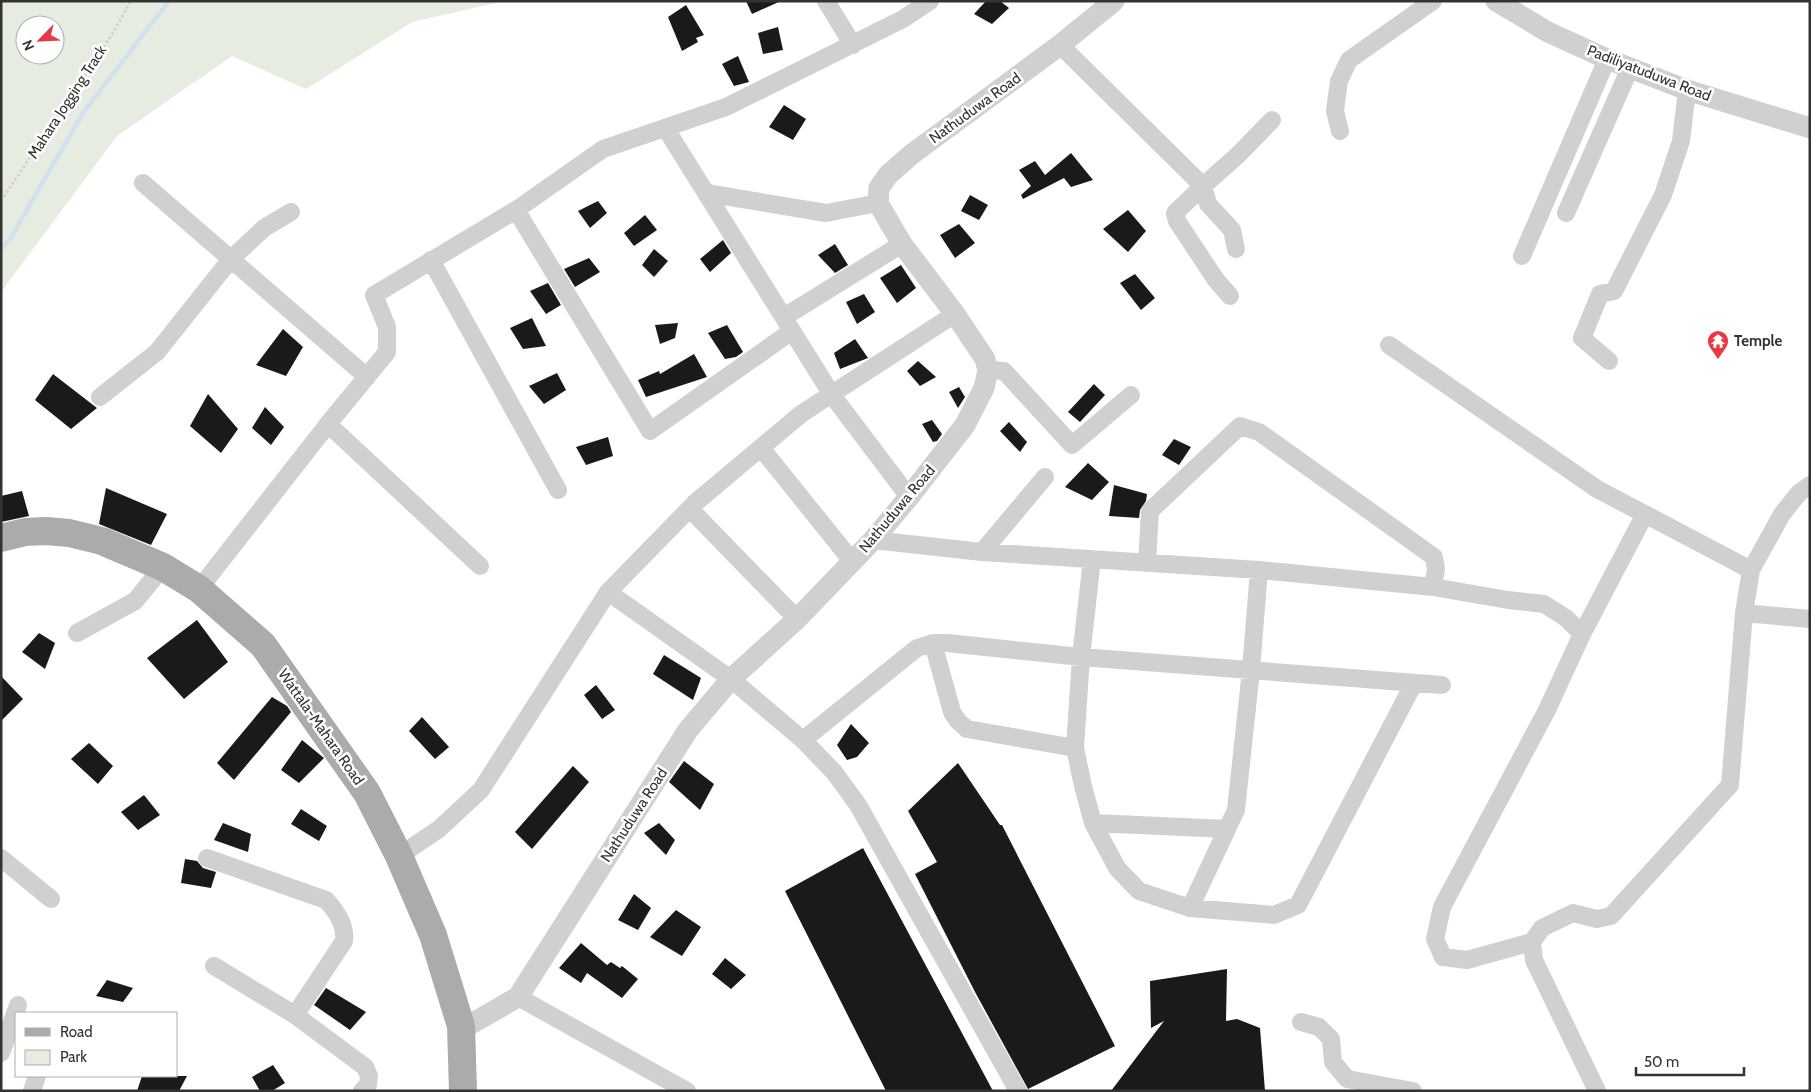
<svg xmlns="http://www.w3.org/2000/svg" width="1811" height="1092" font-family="Cabin,sans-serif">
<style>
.green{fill:#e6ecdf;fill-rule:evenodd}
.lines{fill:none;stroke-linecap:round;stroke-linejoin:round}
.stream{stroke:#cfe2ee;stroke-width:4.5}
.building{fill:#1a1a1a}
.path{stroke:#cdcdcd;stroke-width:2.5;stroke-dasharray:2.5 2.5;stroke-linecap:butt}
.minor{stroke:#d0d0d0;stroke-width:18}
.tertiary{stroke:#d0d0d0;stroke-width:21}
.primary{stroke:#ababab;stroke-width:28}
.labels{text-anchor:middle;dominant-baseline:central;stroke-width:5;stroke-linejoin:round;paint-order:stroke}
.street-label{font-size:15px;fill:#333;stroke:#fff}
.poi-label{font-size:15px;font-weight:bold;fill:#333;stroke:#fff;text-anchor:start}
</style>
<rect width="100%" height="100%" fill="#fff"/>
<!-- green -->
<path class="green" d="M1 1H505L412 22 306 89 232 56 117 136 1 292ZM25 25H55V55H25Z"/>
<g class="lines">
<!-- stream -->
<path class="stream" d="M1 249 10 239 83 113 169 1"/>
</g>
<!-- building -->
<path class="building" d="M746 1H781L752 14Z
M986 1H1000L1009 8 992 24 974 14Z
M686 5 704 35 696 38 698 42 682 51 668 17Z
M778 27 783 50 763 54 758 33Z
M738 56 749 82 734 86 722 64Z
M784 105 806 119 793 140 769 127Z
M1071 153 1093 180 1071 187 1064 178 1023 199 1021 195 1031 186 1019 170 1035 161 1045 175Z
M970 195 988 205 979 220 961 211Z
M598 201 607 213 590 228 578 211Z
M1128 210 1146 231 1128 252 1103 229Z
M645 215 657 230 634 246 624 233Z
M959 224 975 243 955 258 940 235Z
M723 240 731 253 710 272 700 259Z
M835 244 848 265 835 273 818 255Z
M654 249 668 261 654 277 642 265Z
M589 258 600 272 575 287 564 269Z
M901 265 916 288 897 303 880 278Z
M1135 274 1155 298 1141 310 1120 283Z
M548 283 561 305 546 314 530 291Z
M864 294 875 312 857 324 846 302Z
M532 318 546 346 523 349 510 328Z
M678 323 675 338 660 344 655 325Z
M727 325 743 352 736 357 725 359 708 333Z
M283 329 303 347 286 376 256 365Z
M855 339 868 358 840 369 834 353Z
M694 354 707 377 646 397 638 380 659 371 660 374Z
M918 361 936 377 920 386 907 371Z
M557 373 566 390 544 404 529 386Z
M53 374 97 408 71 429 35 400Z
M1094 384 1105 395 1080 422 1068 412Z
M959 387 965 397 958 408 949 392Z
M208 394 238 429 221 453 190 426Z
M265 407 284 427 271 445 252 428Z
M932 420 942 434 937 441 933 442 922 424Z
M1009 422 1027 442 1020 452 1000 431Z
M608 437 613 456 586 465 576 447Z
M1174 439 1191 447 1179 465 1162 455Z
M1088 463 1109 482 1092 500 1065 487Z
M1114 485 1147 494 1146 501 1140 510 1139 518 1109 516Z
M106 488 167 514 151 545 99 524Z
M22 491 29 516 1 522V496Z
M197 620 228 662 184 699 147 658Z
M39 633 55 643 45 669 22 652Z
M664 655 701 678 693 700 653 674Z
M1 676 23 699 1 721Z
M596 685 615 710 602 719 584 695Z
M272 697 287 706 291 712 234 780 217 763Z
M422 717 449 747 435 759 409 731Z
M851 724 869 743 857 757 847 760 837 745Z
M302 740 324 758 299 783 281 770Z
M89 743 113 766 98 784 71 759Z
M684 761 714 784 700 810 669 782Z
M958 763 1000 825H1002L1115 1046 1028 1089 975 992 915 874 937 862 908 811Z
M573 766 589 782 532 849 515 832Z
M144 795 160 815 138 830 121 812Z
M301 809 327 826 319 841 291 824Z
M223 823 251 834 248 852 214 840Z
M659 823 675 840 666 855 644 833Z
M863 848 993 1091H886L785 891Z
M185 859 197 861 203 868 216 872 211 888 181 883Z
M634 894 651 908 638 930 618 920Z
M676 910 701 927 682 956 650 937Z
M581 943 607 965 611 962 620 968 622 966 638 979 622 998 587 973 581 983 559 968Z
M725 958 746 975 731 989 712 974Z
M1227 969 1226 1021 1237 1019 1260 1028 1265 1091H1111L1164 1021 1151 1028 1150 981Z
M107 980 133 988 123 1002 96 996Z
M326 988 366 1012 350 1030 314 1005Z
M273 1065 285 1083 272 1091H260L252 1077Z
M142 1076H187L179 1091H137Z"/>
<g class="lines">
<!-- path -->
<path class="path" d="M1 201 114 31 131 1"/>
<!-- minor -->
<path class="minor" d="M826 1 853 45
M1060 45 1203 186 1208 204 1232 230 1236 249
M666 129 832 395 909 497
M1340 131 1335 111 1339 81 1349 60 1433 1
M143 183 367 377
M706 193 826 213 878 203
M516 210 650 431 792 331
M1566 213 1630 68
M1522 256 1607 59
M431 260 558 490
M1230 296 1216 280 1177 221 1175 213 1203 186 1238 155 1272 120
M784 317 902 244
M1389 345 1597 489 1751 570
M1609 361 1582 338 1600 294 1614 291 1663 195 1681 141 1687 90
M988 370 1004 371 1072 445 1131 395
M100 397 157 352 231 259 264 228 291 212
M328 424 480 566
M761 448 852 561
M690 509 797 619
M873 540 982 552 1259 570 1433 587 1508 600 1544 604 1566 618 1582 634
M982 552 1045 477
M1092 559 1081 657 1075 748 1083 786 1093 823 1117 868 1139 891 1190 908 1274 915 1298 905 1414 683
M1147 563 1150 511 1240 426 1259 432 1434 557 1436 569 1433 587
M199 589 328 424 387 352V327L374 295 516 210 603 149 726 107 903 19 930 1
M608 592 731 679 803 740 834 772 858 805 1018 1091
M1744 613 1810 619
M77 633 135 601 163 567
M933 643 952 712 958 721 967 729 1075 748
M803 740 917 648 933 643H947L1081 657 1442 685
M1093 823 1227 829
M399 856 439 829 481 790 608 592 695 503 801 414 955 314
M1 858 51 899
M207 858 326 900C337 912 346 925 344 941L295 1015 365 1067 369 1076 368 1085 362 1091
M1190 908 1236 810 1251 670 1259 570
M1532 942 1467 960 1443 957 1435 939 1442 907 1547 710 1582 634 1645 514
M214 966 295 1015
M518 997 687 1091
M1301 1022 1319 1027 1331 1039 1333 1062 1347 1079 1413 1091
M1 1053 18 1005
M32 1091 37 1076
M1597 1091 1534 960 1532 942 1542 928 1573 913 1597 919 1611 916 1730 785 1744 613 1751 570 1782 514 1799 493 1810 485"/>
<!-- tertiary -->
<path class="tertiary" d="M1496 1 1548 32 1607 59 1687 90 1810 128
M461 1026 471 1024 518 997 688 730 731 679 797 619 873 540 909 497 965 425 984 388 988 370 985 359 955 314 902 244 878 203 879 188 888 175 912 154 1060 45 1114 1"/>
<!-- primary -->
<path class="primary" d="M1 538 25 532 46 531 69 533 102 541 163 567 199 589 263 645 367 793 399 856 433 935 461 1026 463 1091"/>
</g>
<!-- icons -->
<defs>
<g id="temple-pin" transform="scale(1.125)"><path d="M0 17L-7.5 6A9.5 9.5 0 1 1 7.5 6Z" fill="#e63946" stroke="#fff"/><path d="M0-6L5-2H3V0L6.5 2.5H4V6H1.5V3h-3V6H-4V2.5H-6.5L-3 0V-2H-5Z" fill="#fff"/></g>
</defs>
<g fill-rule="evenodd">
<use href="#temple-pin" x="1718" y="341"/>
</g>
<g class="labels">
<!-- street labels -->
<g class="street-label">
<text transform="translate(1649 73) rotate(21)">Padiliyatuduwa Road</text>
<text transform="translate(67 102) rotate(-57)">Mahara Jogging Track</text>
<text transform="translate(975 108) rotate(-36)">Nathuduwa Road</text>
<text transform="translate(897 509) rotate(-50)">Nathuduwa Road</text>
<text transform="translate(321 727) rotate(55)">Wattala-Mahara Road</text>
<text transform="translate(634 815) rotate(-57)">Nathuduwa Road</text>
</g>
<!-- poi labels -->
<g class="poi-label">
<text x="1734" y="341">Temple</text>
</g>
</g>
<!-- border -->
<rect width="1811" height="1092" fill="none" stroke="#333333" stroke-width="5"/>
<!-- legend -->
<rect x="15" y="1012" width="162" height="65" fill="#ffffff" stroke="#adadad"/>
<rect x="25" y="1028" width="25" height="8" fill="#ababab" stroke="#adadad"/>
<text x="60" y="1037" font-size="15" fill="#333333">Road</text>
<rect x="25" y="1050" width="25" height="15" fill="#e6ecdf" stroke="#adadad"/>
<text x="60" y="1062" font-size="15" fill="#333333">Park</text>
<!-- north arrow -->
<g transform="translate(40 40) rotate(246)"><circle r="24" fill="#ffffff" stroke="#adadad"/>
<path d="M0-4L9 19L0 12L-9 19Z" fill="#e63946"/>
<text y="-8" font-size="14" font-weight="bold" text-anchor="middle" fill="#333333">N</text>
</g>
<!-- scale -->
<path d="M1636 1067v8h108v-8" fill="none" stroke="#333333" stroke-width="2.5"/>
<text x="1644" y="1067" font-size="15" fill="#333333" stroke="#ffffff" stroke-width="4" paint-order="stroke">50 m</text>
</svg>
